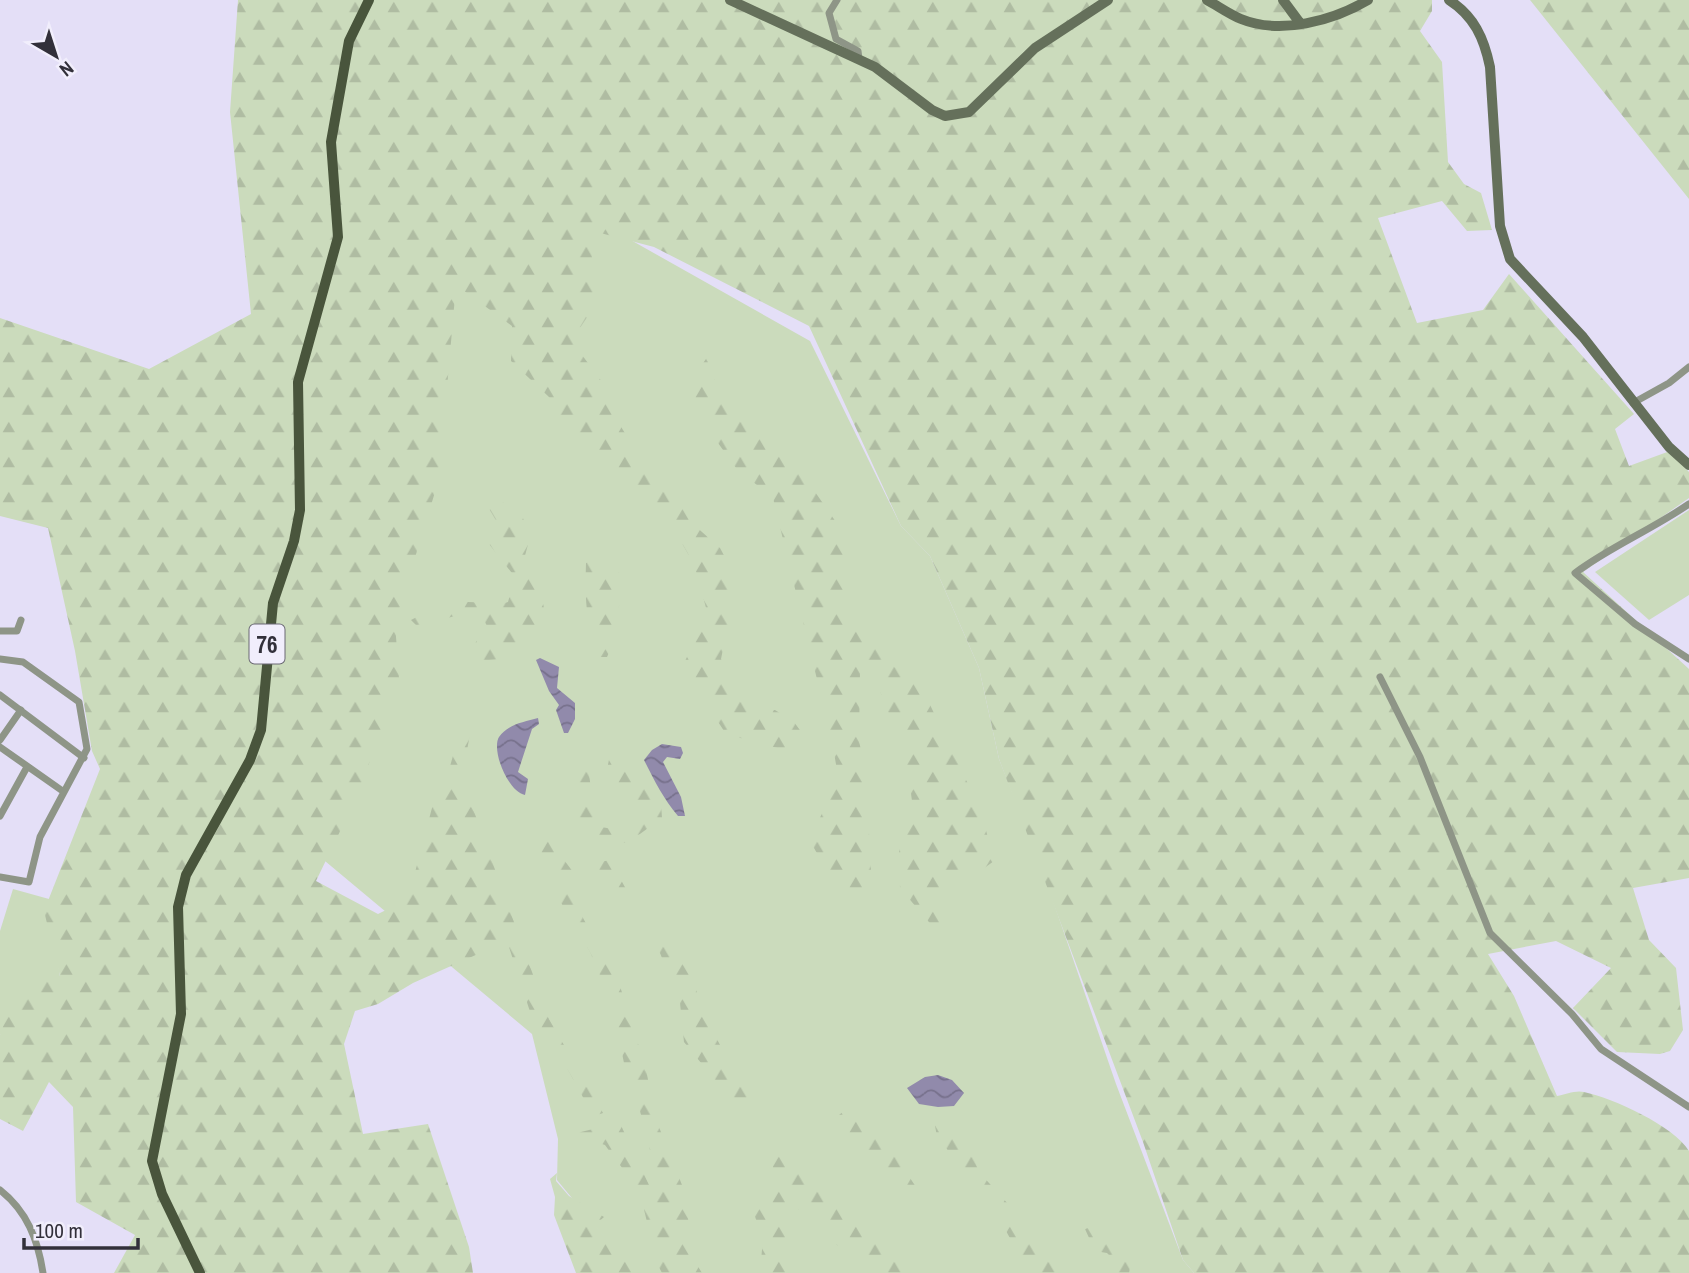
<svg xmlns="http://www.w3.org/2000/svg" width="1689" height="1273" font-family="'Archivo Narrow',sans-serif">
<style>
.green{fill:#cbdbbc}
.forest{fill:url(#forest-firs)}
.water{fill:url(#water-waves)}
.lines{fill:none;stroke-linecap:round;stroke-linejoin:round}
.street{stroke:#8e9587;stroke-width:7}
.secondary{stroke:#65705b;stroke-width:10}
.primary{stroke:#49553c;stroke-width:10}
.labels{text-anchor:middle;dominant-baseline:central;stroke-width:7;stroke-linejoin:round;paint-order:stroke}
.shield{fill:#f1eefc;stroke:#6b6974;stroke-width:2}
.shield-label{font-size:23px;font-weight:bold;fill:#32303a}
</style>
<defs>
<pattern id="forest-firs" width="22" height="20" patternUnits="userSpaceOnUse" patternTransform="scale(1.75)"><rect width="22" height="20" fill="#cbdbbc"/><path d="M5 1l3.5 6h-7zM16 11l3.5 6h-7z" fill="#afbca2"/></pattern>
<pattern id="water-waves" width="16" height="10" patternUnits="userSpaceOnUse" patternTransform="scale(1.75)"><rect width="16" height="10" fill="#918aab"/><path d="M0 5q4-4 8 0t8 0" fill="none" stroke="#77718c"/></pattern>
</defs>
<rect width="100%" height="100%" fill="#e4dff7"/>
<!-- green -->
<path class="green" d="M581 212 810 341 901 526 930 556 979 668 999 759 1039 860 1116 1084 1183 1260 1194 1273H634L557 1180 558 1139 532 1034 319 856 451 278Z
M1689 510V595L1649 620 1595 572Z
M13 889 49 899 60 977 0 1035V931Z"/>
<!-- forest -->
<path class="forest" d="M238 0H1432V11L1420 31 1442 62 1448 162 1464 184 1481 193 1492 230 1467 231 1442 201 1378 218 1417 323 1483 310 1509 274 1634 414 1615 429 1629 466 1670 451 1689 472V498L1583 572 1689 669V878L1633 888 1649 940 1676 968 1683 1030 1670 1051 1660 1054 1617 1052 1573 1008 1611 968 1556 941 1488 954 1514 996 1557 1096C1566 1094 1576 1090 1584 1092 1613 1098 1674 1126 1689 1151V1273H1194L1183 1260 1143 1142 999 759 979 668 930 556 901 526 809 326 654 247 589 230 597 302 576 334 582 355 608 390 618 422 648 470 676 488 693 524 720 548 733 572 732 605 721 659 740 700 754 710H775L794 722 810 744 799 754 726 734 692 682 685 661 708 615 694 564 673 528 635 500 580 449 549 397 511 361 512 326 456 285 439 479 395 623 399 678 359 792 316 881 378 914 408 899 438 785 449 770 463 720 472 723 462 778 549 1019 603 1113 597 1115 590 1110 562 1059 536 1030 507 941 413 983 378 1004 355 1011 344 1044 363 1134 428 1124 469 1247 473 1273H114L135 1235 76 1202 73 1107 49 1082 23 1131 0 1119V1035L5 1020 31 975 60 976 44 911 100 769 92 751 75 651 48 528 0 516V318L149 369 251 314 230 112Z
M1530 0H1689V199Z
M708 356 719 396 761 432 781 443 845 535 848 616 905 678 920 684 981 811 994 861 976 874 945 876 942 895 949 925 934 928 900 888 899 850 913 808 906 758 878 686 860 671 859 741 866 773 872 892 861 897 838 890 810 841 838 776 832 741 773 498 736 468 695 411 688 385Z
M479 492 520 510 530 537 523 563C545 598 552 610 533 648L514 649 501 659 465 662 477 640 489 630 484 620 461 614 418 627 411 620C426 612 447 603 464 602 480 601 492 607 508 602L515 577 489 544 497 522Z
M603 555 623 577 625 590 617 611 620 628 607 657H600C585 630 585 594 586 563Z
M610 755 647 775 661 804 662 818 633 839 607 850 592 846 579 825 574 771 586 765 588 766 595 820 601 827 613 829 634 821 640 809 637 800 623 792 606 774Z
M544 833 573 872 583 918 619 983 646 1069 655 1117 682 1185 677 1201 688 1215 691 1255 702 1273H662C649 1248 650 1226 641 1200 634 1181 617 1162 605 1145L593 1141 570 1142 569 1135 601 1127 607 1117H617L649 1185 660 1190 638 1103 624 1063 612 1004 590 952 560 901 557 888 539 850Z
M610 860 637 909 692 975 702 1011 754 1109 738 1123 719 1085 684 1042 680 1003 654 938 619 900 595 863Z
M851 1105 866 1126 890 1148 924 1199 905 1202 888 1175 849 1140 839 1115Z
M944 1114 955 1136 967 1140 979 1172 1009 1205 1005 1220 1040 1233 1038 1249 1062 1273H1037L1033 1264 1018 1253 999 1218 937 1136 935 1126Z
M779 1141 843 1197 856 1216 923 1273H888L861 1254 838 1246 804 1211 794 1208 786 1225 791 1244V1273H760L763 1238 754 1214 774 1175 771 1151Z
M557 1173 556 1181 569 1196 604 1217 595 1225 621 1256 639 1273H576L554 1215 555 1197 550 1179Z
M1098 1225 1131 1263 1129 1273H1108L1114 1260 1107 1253 1095 1251 1085 1229Z"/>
<!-- water -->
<path class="water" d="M540 658 559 667 557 688 575 703V719L568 733H564L556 710 559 705 549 691 536 660Z
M538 718 539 724 532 729 518 772 528 779 525 795C508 792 491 750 499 737 508 724 524 722 538 718Z
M662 744 681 747 683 753 680 759 667 757 663 762 681 797 685 816H678C663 798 654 780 644 760L652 750Z
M938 1075 952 1080 964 1093 954 1106 938 1107 919 1104 907 1088 925 1077Z"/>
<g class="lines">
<!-- street -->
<path class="street" d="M837 0 829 13 836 39 858 51 859 59
M1633 403 1669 383 1689 367
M1689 504C1651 530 1610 547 1575 573L1635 624 1689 659
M0 631H17L21 620
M0 659 23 662 79 702 87 749 40 837 29 882 0 877
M1380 677 1420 757 1490 933 1572 1014 1601 1049 1689 1107
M0 695 84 758
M0 740 21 710
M0 747 64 792
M0 816 27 767
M0 1190C27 1211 38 1240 43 1273"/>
<!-- secondary -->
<path class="secondary" d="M730 0 875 67 932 110 945 116 969 112 1035 48 1108 0
M1207 0C1218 6 1229 14 1241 19 1280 35 1333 21 1368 0
M1283 0 1300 23
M1449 0C1474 16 1484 38 1490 67L1500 226 1510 259 1583 337 1669 447 1689 465"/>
<!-- primary -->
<path class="primary" d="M200 1273 162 1194 152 1161 181 1014 178 907 186 875 250 760 261 730 273 603 294 541 300 510 298 382 338 237 331 142 349 41 369 0"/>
</g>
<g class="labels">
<!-- shield labels -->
<rect class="shield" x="249.5" y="624.5" width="35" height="39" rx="5"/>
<g class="shield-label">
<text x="267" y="644">76</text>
</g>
</g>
<!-- north arrow -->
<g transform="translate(56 56) rotate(141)" stroke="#f1eefc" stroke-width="5" paint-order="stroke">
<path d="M0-5L12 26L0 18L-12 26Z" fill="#32303a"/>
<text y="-10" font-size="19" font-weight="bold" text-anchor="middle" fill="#32303a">N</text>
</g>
<!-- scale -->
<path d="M24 1238v10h114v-10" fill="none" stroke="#32303a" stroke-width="3.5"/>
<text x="35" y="1238" font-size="21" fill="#32303a" stroke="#f1eefc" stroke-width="5" paint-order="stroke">100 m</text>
</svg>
